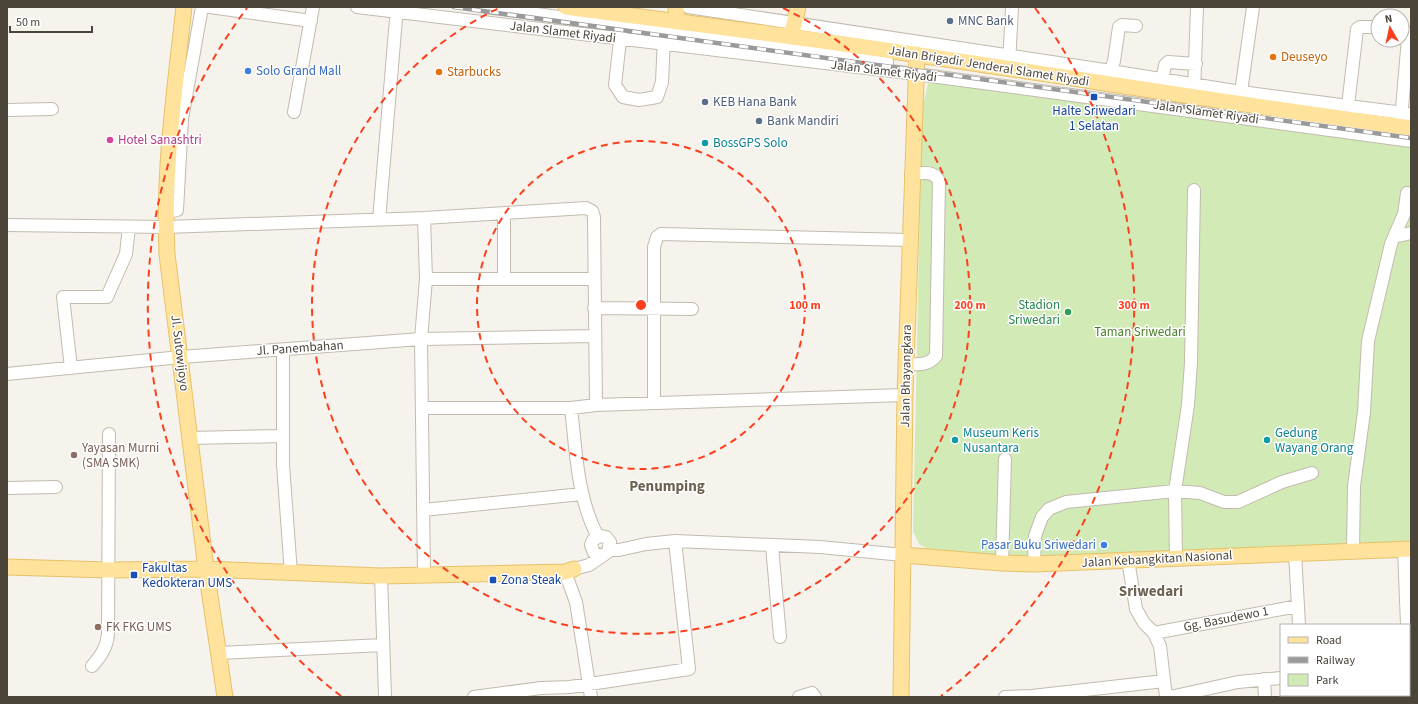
<svg xmlns="http://www.w3.org/2000/svg" width="1418" height="704" font-family="'Source Sans 3',sans-serif">
<style>
.park{fill:#d2eab5}
.lines{fill:none;stroke-linecap:round;stroke-linejoin:round}
.minor-casing{stroke:#c2bbae;stroke-width:14}
.major-casing{stroke:#e6c16a;stroke-width:17}
.minor{stroke:#fff;stroke-width:12}
.major{stroke:#ffe39c;stroke-width:15}
.rail-casing{stroke:#9a9a9a;stroke-width:4.5}
.rail{stroke:#fff;stroke-width:3;stroke-dasharray:9;stroke-linecap:butt}
.ring{fill:none;stroke:#fc3f1d;stroke-width:2;stroke-dasharray:7 5}
.service-dot{fill:#5c6f8a;stroke:#fff;stroke-width:1.5}
.food-dot{fill:#e8710a;stroke:#fff;stroke-width:1.5}
.shop-dot{fill:#3f7fe0;stroke:#fff;stroke-width:1.5}
.transit-dot{fill:#1a4fb4;stroke:#fff;stroke-width:1.5}
.hotel-dot{fill:#d1479c;stroke:#fff;stroke-width:1.5}
.culture-dot{fill:#0f9aa8;stroke:#fff;stroke-width:1.5}
.leisure-dot{fill:#2e9e5b;stroke:#fff;stroke-width:1.5}
.education-dot{fill:#8d6e63;stroke:#fff;stroke-width:1.5}
.labels{text-anchor:middle;dominant-baseline:central;stroke-width:3;stroke-linejoin:round;paint-order:stroke}
.service-label{font-size:13px;fill:#4e5e75;stroke:#fff;text-anchor:start}
.street-label{font-size:13px;fill:#4b4439;stroke:#fff}
.food-label{font-size:13px;fill:#c56008;stroke:#fff;text-anchor:start}
.shop-label{font-size:13px;fill:#366cbe;stroke:#fff;text-anchor:start}
.transit-label{font-size:13px;fill:#164399;stroke:#fff;text-anchor:start}
.hotel-label{font-size:13px;fill:#b23c85;stroke:#fff;text-anchor:start}
.culture-label{font-size:13px;fill:#0d838f;stroke:#fff;text-anchor:start}
.leisure-label{font-size:13px;fill:#27864d;stroke:#fff;text-anchor:end}
.park-label{font-size:13px;fill:#4a7f2a;stroke:#fff}
.education-label{font-size:13px;fill:#785e54;stroke:#fff;text-anchor:start}
.quarter-label{font-size:15px;font-weight:bold;fill:#6e6250;stroke:#fff}
.centre{fill:#fc3f1d;stroke:#fff;stroke-width:2}
.ring-label{font-size:12px;text-anchor:middle;font-weight:bold;fill:#fc3f1d;stroke:#fff;stroke-width:3;stroke-linejoin:round;paint-order:stroke}
</style>
<rect width="100%" height="100%" fill="#f6f3ec"/>
<!-- park -->
<path class="park" d="M933 80 1411 145V543L1016 557 931 551 919 544 913 531 922 109 928 84Z"/>
<g class="lines">
<!-- minor casing -->
<g class="minor-casing">
<path id="minor" d="M210 7 311 21
M357 7 916 74 1411 141
M486 7 887 62
M688 7 1111 71 1241 92 1411 114
M621 31 615 85 623 97 639 100 657 97 662 82 664 38
M1009 64 1012 7
M1108 79 1114 61 1119 27 1122 25 1136 26
M1161 86 1165 65 1168 62 1196 64
M1194 93 1197 7
M1240 99 1253 7
M7 110 52 109
M294 112 313 7
M1347 114 1357 29 1360 27H1378
M1401 120 1408 38 1406 32 1402 29
M167 212 177 210 182 119 202 7
M424 218 426 279 421 339 424 576
M379 220 397 7
M7 225 166 227 424 218 586 208 592 211 594 217 596 405
M1394 237 1411 233
M504 278V213
M426 279H594
M594 308 692 309
M283 350V465L291 573
M906 364C918 364 928 366 936 356L939 181C934 170 922 173 911 174
M71 368 63 297H107L126 254 129 227
M7 374 181 357 421 339 595 336
M654 403V247L657 237 661 234 909 240
M423 408H571L596 405 905 395
M571 408C576 451 577 498 598 537
M190 438 283 436
M7 488 56 487
M423 510 582 494
M772 546 780 637
M1404 549 1407 625
M610 550H619L646 544 675 541 820 547 903 555
M1353 551 1354 486 1364 412 1368 341 1391 244 1404 214 1407 193
M1295 553 1299 625
M1176 558 1175 491 1188 405 1191 363 1194 190
M1128 560 1136 609 1144 623 1154 633 1160 646 1166 697
M1002 563 1005 459
M1034 564 1035 536 1042 517 1049 509 1066 502 1175 491 1200 493 1224 502H1238L1282 482 1312 473
M574 569 589 565 608 552 610 542 606 537 600 536 593 540 591 545 594 553 602 555
M565 572 576 602 591 697
M381 576 385 697
M1154 633 1298 606
M218 653 383 645
M1409 654H1411
M92 666C101 656 107 647 108 634L109 434
M1264 679 1265 697
M1300 695V697
M1409 695V697
M474 697 541 688 570 687 689 669 675 541
M799 697 812 693 815 697
M1005 697 1032 696 1164 681
M1170 697 1238 682 1281 678"/>
</g>
<!-- major casing -->
<g class="major-casing">
<path id="major" d="M184 7C175 88 163 172 167 254L206 569 225 697
M566 7C684 23 802 37 919 55 1083 79 1247 106 1411 128
M676 7 677 22
M791 37 798 7
M903 555 1002 563 1034 564 1411 549
M7 567 108 570 206 569 381 576 565 572 574 569
M901 697 905 395 917 54"/>
</g>
<!-- minor -->
<use href="#minor" class="minor"/>
<!-- major -->
<use href="#major" class="major"/>
<!-- rail casing -->
<g class="rail-casing">
<path id="rail" d="M454 7 1411 138"/>
</g>
<!-- rail -->
<use href="#rail" class="rail"/>
</g>
<!-- distance rings -->
<g class="ring">
<circle cx="641" cy="305" r="164"/>
<path d="M783 8A329 329 0 1 1 499 8"/>
<path d="M341 696A493 493 0 0 1 247 8M1035 8A493 493 0 0 1 941 696"/>
</g>
<!-- markers -->
<g class="service-dot">
<circle cx="950" cy="21" r="4"/>
<circle cx="705" cy="102" r="4"/>
<circle cx="759" cy="121" r="4"/>
</g>
<g class="food-dot">
<circle cx="1273" cy="57" r="4"/>
<circle cx="439" cy="72" r="4"/>
</g>
<g class="shop-dot">
<circle cx="248" cy="71" r="4"/>
<circle cx="1104" cy="545" r="4"/>
</g>
<g class="transit-dot">
<rect x="1090" y="93" width="8" height="8" rx="2"/>
<rect x="130" y="571" width="8" height="8" rx="2"/>
<rect x="489" y="576" width="8" height="8" rx="2"/>
</g>
<circle class="hotel-dot" cx="110" cy="140" r="4"/>
<g class="culture-dot">
<circle cx="705" cy="143" r="4"/>
<circle cx="955" cy="440" r="4"/>
<circle cx="1267" cy="440" r="4"/>
</g>
<circle class="leisure-dot" cx="1068" cy="312" r="4"/>
<g class="education-dot">
<circle cx="74" cy="455" r="4"/>
<circle cx="98" cy="627" r="4"/>
</g>
<g class="labels">
<!-- service labels -->
<g class="service-label">
<text x="958" y="21">MNC Bank</text>
<text x="713" y="102">KEB Hana Bank</text>
<text x="767" y="121">Bank Mandiri</text>
</g>
<!-- street labels -->
<g class="street-label">
<text transform="translate(563 32) rotate(7)">Jalan Slamet Riyadi</text>
<text transform="translate(989 66) rotate(9)">Jalan Brigadir Jenderal Slamet Riyadi</text>
<text transform="translate(884 71) rotate(7)">Jalan Slamet Riyadi</text>
<text transform="translate(1206 112) rotate(8)">Jalan Slamet Riyadi</text>
<text transform="translate(300 348) rotate(-4)">Jl. Panembahan</text>
<text transform="translate(180 353) rotate(83)">Jl. Sutowijoyo</text>
<text transform="translate(906 376) rotate(-89)">Jalan Bhayangkara</text>
<text transform="translate(1157 559) rotate(-3)">Jalan Kebangkitan Nasional</text>
<text transform="translate(1226 619) rotate(-11)">Gg. Basudewo 1</text>
</g>
<!-- food labels -->
<g class="food-label">
<text x="1281" y="57">Deuseyo</text>
<text x="447" y="72">Starbucks</text>
</g>
<!-- shop labels -->
<g class="shop-label">
<text x="256" y="71">Solo Grand Mall</text>
<text x="1096" y="545" text-anchor="end">Pasar Buku Sriwedari</text>
</g>
<!-- transit labels -->
<g class="transit-label">
<text x="1094" y="111" text-anchor="middle">Halte Sriwedari<tspan x="1094" dy="15">1 Selatan</tspan></text>
<text x="142" y="568">Fakultas<tspan x="142" dy="15">Kedokteran UMS</tspan></text>
<text x="501" y="580">Zona Steak</text>
</g>
<!-- hotel labels -->
<g class="hotel-label">
<text x="118" y="140">Hotel Sanashtri</text>
</g>
<!-- culture labels -->
<g class="culture-label">
<text x="713" y="143">BossGPS Solo</text>
<text x="963" y="433">Museum Keris<tspan x="963" dy="15">Nusantara</tspan></text>
<text x="1275" y="433">Gedung<tspan x="1275" dy="15">Wayang Orang</tspan></text>
</g>
<!-- leisure labels -->
<g class="leisure-label">
<text x="1060" y="305">Stadion<tspan x="1060" dy="15">Sriwedari</tspan></text>
</g>
<!-- park labels -->
<g class="park-label">
<text x="1140" y="332">Taman Sriwedari</text>
</g>
<!-- education labels -->
<g class="education-label">
<text x="82" y="448">Yayasan Murni<tspan x="82" dy="15">(SMA SMK)</tspan></text>
<text x="106" y="627">FK FKG UMS</text>
</g>
<!-- quarter labels -->
<g class="quarter-label">
<text x="667" y="486">Penumping</text>
<text x="1151" y="591">Sriwedari</text>
</g>
</g>
<circle cx="641" cy="305" r="6" class="centre"/>
<g class="ring-label">
<text x="805" y="309">100 m</text>
<text x="970" y="309">200 m</text>
<text x="1134" y="309">300 m</text>
</g>
<!-- border -->
<rect width="1418" height="704" fill="none" stroke="#4b4439" stroke-width="16"/>
<!-- legend -->
<rect x="1280" y="624" width="130" height="72" fill="#ffffff" stroke="#b7b4b0"/>
<rect x="1288" y="637" width="20" height="6" fill="#ffe39c" stroke="#b7b4b0"/>
<text x="1316" y="644" font-size="12" fill="#4b4439">Road</text>
<rect x="1288" y="657" width="20" height="6" fill="#9a9a9a" stroke="#b7b4b0"/>
<text x="1316" y="664" font-size="12" fill="#4b4439">Railway</text>
<rect x="1288" y="674" width="20" height="12" fill="#d2eab5" stroke="#b7b4b0"/>
<text x="1316" y="684" font-size="12" fill="#4b4439">Park</text>
<!-- north arrow -->
<g transform="translate(1390 28) rotate(351)"><circle r="19" fill="#ffffff" stroke="#b7b4b0"/>
<path d="M0-3L7 15L0 10L-7 15Z" fill="#fc3f1d"/>
<text y="-6" font-size="11" font-weight="bold" text-anchor="middle" fill="#4b4439">N</text>
</g>
<!-- scale -->
<path d="M10 26v6h82v-6" fill="none" stroke="#4b4439" stroke-width="2"/>
<text x="16" y="26" font-size="12" fill="#4b4439" stroke="#ffffff" stroke-width="3" paint-order="stroke">50 m</text>
</svg>
